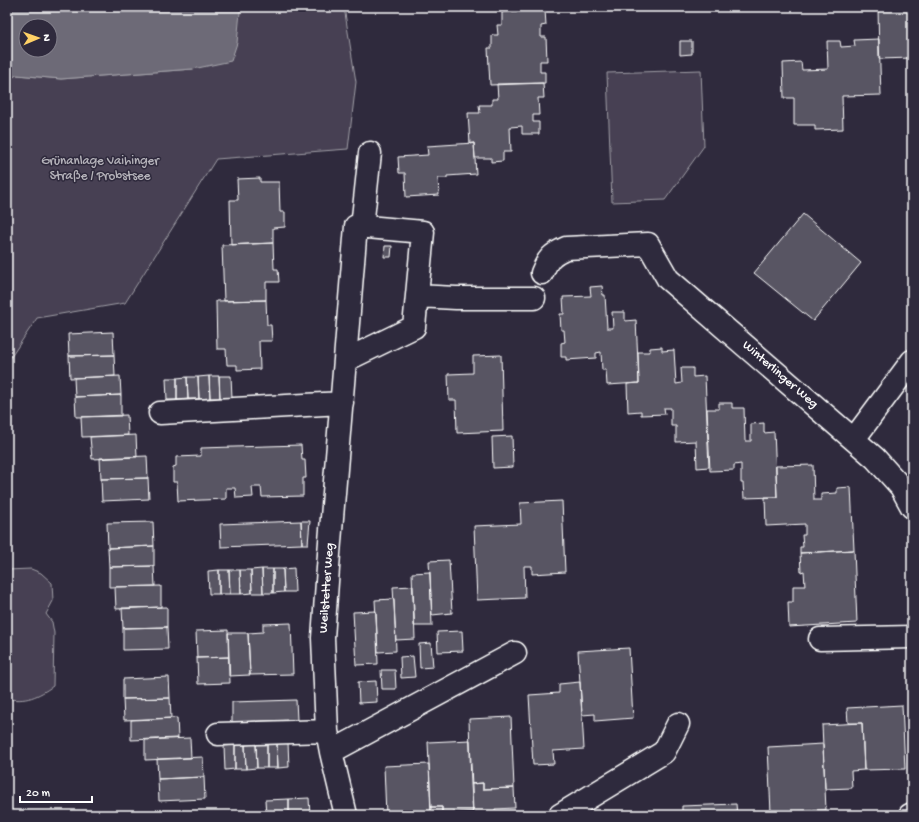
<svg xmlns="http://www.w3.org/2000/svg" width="919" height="822" font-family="'Gochi Hand',sans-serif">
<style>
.green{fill:#464152;stroke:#a2a0a8}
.water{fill:#6d6a77;stroke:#a7a6ad;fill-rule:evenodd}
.building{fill:#595564;stroke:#fff}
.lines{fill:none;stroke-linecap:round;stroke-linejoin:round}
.minor-casing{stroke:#fff;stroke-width:25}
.minor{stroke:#2f2a3d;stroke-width:22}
.labels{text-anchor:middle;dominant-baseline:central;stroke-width:3;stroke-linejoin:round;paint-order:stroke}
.park-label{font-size:13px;fill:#b5b3ba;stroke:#2f2a3d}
.street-label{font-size:13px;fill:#fff;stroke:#2f2a3d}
</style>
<rect width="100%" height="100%" fill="#2f2a3d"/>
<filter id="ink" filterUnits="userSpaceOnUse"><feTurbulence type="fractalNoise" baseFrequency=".025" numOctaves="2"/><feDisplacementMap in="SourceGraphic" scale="8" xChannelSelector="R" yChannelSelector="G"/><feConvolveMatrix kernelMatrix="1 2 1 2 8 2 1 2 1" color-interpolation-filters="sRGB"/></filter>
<g filter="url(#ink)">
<!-- green -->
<path class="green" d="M240 7H344L356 82 348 149 216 159 125 303 37 318 7 363V80L16 75 61 79 193 69 240 12Z
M701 70 704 146 665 200 612 202 607 73Z
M31 569 41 573 52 583 53 601 46 614 52 622 54 633 53 686C39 696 25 703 7 698V570Z"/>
<!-- water -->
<path class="water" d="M7 7H240V12L237 43 231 61 193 69 61 79 17 75 7 80ZM26 26H50V50H26Z"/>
<!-- building -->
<path class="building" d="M878 7H912V58L879 59Z
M545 10 546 25 541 26V37H546L547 61H540V72H545V83L490 85 488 48H492V35H498L497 25H502V12Z
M879 39 881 95 842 96 843 129 815 130V125H794V98H784L783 63 801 62 802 70 828 69 827 41H840L841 47 855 46 854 40Z
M680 41H692V54L680 55Z
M543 83 544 98H538L539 115H533V122H539V134H522V126L510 127 511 152H503V161L491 162V158H475L474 143 470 144 468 113H480L479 105H492V99H498L497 84Z
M474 143 476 174 447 176V178H438L439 195 406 197 405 173H399L398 157 428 155 427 146Z
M260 178V182H279L280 212H285V227L273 228V243L231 245 230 200H238L237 179Z
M803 214 861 263 813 321 754 273Z
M273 243 274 269H278L279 282H266V300L224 301 222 245Z
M385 246H392L391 257H384Z
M602 286 603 295H605L607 328H613L612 312H625V321L636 320 639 383 607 385 606 370H602L601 352 596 353V358L566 360V357H561V343L565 342 564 330H561L560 314H564L563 297 591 296 590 287Z
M266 300 267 325H271L272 341H259L260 369 237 370V365H227L226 349H217L216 301Z
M113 332 114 355 69 356 68 334Z
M662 347V351L674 350 676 384 682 383 681 368H693V377L705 376 709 467 697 468 696 441 676 442V426H671V408H664L665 414 641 415V411L628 412 627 384 639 383 638 352H650V348Z
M114 355 115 376 70 378 69 356Z
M501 355 503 431 457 433 456 400H449L448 374 473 373V356Z
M120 376 121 395 75 397 74 378Z
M209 376H219L220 398H210Z
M209 376 210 398 199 399 198 377Z
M219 376H231L232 398H220Z
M187 377 188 399 177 400V378Z
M187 377H198L199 399H188Z
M166 378H177V400H167Z
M121 395V416L76 417 75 397Z
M719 403H732V408H744L745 441H751V424L764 423V433L774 432 777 497 744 498 743 483H741V464L734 465V470L710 471 707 409H719Z
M127 415 128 435 82 437 81 417Z
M136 435 137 457 92 459 90 437Z
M512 436 513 467 493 468 492 437Z
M301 445 302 460H305L306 478H303V496L262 497 261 487H252L253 497 236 498 235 488H226V499L178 501 177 482H173V467L176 466V457L201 456V448Z
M147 456 148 478 101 479 100 458Z
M813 465 814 500H821V494L837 493V488L851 487 854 550 800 553V547H803L802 535H805V524L766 526 765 497H777L776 466Z
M148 478 149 499 102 501 101 479Z
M562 501 565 572 532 574V566H524L525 598 477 600 474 526 521 524 520 503Z
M301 521 302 544 221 547 220 524Z
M301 521H310L308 544H302Z
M153 522 154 546 108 548 107 523Z
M154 546V566L109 567 108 548Z
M854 550 857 623 789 627 788 602H793V586H805L804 571 801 572 800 553Z
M449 560 452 613 432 615 429 561Z
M154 566 155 586 109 587V567Z
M294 568 295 592H284L283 569Z
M262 569 263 593H252L251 570Z
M262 569H273V593H263Z
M273 569H283L284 592 273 593Z
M219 570H229L230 594H219Z
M219 570V594H209L208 571Z
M229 570H240L241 594H230Z
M240 570H251L252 593 241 594Z
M430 572 432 626H414L412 573Z
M161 586V607L116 609 115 587Z
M413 586 415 639 396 640 393 587Z
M394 599 396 651 378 652 375 600Z
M167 607V627L123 628 122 608Z
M376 611 378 664 356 665 353 612Z
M291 623 293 674 250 675 248 633 263 632V624Z
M167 627 168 649 123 650V628Z
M228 630 229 657 197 658 196 631Z
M462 631 463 651 438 652 437 632Z
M228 633H248L250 675 229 676Z
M431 643 433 667 420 668 419 644Z
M629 648 633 718 595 721V714L582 715 578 651Z
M413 656 415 677 401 678 400 657Z
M229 657 230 683 198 684 197 658Z
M381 670H395L396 689H382Z
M169 677 170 698 123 699V679Z
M376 681 377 702 359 703 358 682Z
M580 682 584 749 553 751 554 764 533 765 529 695 559 693V684Z
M170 698 171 718 124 720 123 699Z
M296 700 297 720 232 722V702Z
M902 705 905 769 864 770 862 723H848L847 708Z
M511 717 514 788 483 789V783L471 784 469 719Z
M177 718 178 738 131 740V720Z
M862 723 864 770 851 771 852 788 825 789 822 725Z
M190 738 191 758 145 760V740Z
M470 740 473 812 442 813V807H431L428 742Z
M288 743 289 767 278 768 277 744Z
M256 744H267V768H257Z
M256 744 257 768 246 769 245 745Z
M267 744H277L278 768H267Z
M823 744 826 810 771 813 768 747Z
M235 745H245L246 769H235Z
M235 745V769L225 770 224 746Z
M203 757 204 777 158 779 157 759Z
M429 764 431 815H386L384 766Z
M204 777 205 799 159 801 158 779Z
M483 783V789L514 788 515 808 495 809V815H473L471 784Z
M309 798 310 815H289V799Z
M289 799V815H266L265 800Z
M736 804 737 815H682V806Z
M431 807H442V813L473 812V815H431Z
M266 811V815H240V812Z"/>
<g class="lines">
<!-- minor casing -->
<g class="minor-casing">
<path id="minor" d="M362 227 370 153
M542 273C548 258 552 254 566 248L648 244 668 279 875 458 901 487 912 507
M417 296 456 298H534
M160 413 342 403
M854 439 912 361
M820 639 912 637
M218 734 327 731
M331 752 515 653
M346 815 331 752 327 731 323 638 329 554 356 226 423 232 414 327 346 360
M560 815 664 752 678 724
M910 815 912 814"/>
</g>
<!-- minor -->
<use href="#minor" class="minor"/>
</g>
</g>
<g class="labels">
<!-- park labels -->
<g class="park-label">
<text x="100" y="161">Grünanlage Vaihinger<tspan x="100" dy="15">Straße / Probstsee</tspan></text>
</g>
<!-- street labels -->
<g class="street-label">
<text transform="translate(780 375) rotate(41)">Winterlinger Weg</text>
<text transform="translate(327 588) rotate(-86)">Weilstetter Weg</text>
</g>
</g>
<!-- margin -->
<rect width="919" height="822" fill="none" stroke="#2f2a3d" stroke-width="24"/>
<rect x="12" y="12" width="895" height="798" fill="none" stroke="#fff" stroke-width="1.5" filter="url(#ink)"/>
<!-- north arrow -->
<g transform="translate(38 38) rotate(88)"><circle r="19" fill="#2f2a3d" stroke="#827f8b"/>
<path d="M0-3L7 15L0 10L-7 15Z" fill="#ffd166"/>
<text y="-6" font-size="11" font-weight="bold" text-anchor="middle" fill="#ffffff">N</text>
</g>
<!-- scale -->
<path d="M20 796v6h72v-6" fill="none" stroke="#ffffff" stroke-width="2"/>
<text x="26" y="796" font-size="12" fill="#ffffff" stroke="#2f2a3d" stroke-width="3" paint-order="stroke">20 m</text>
</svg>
